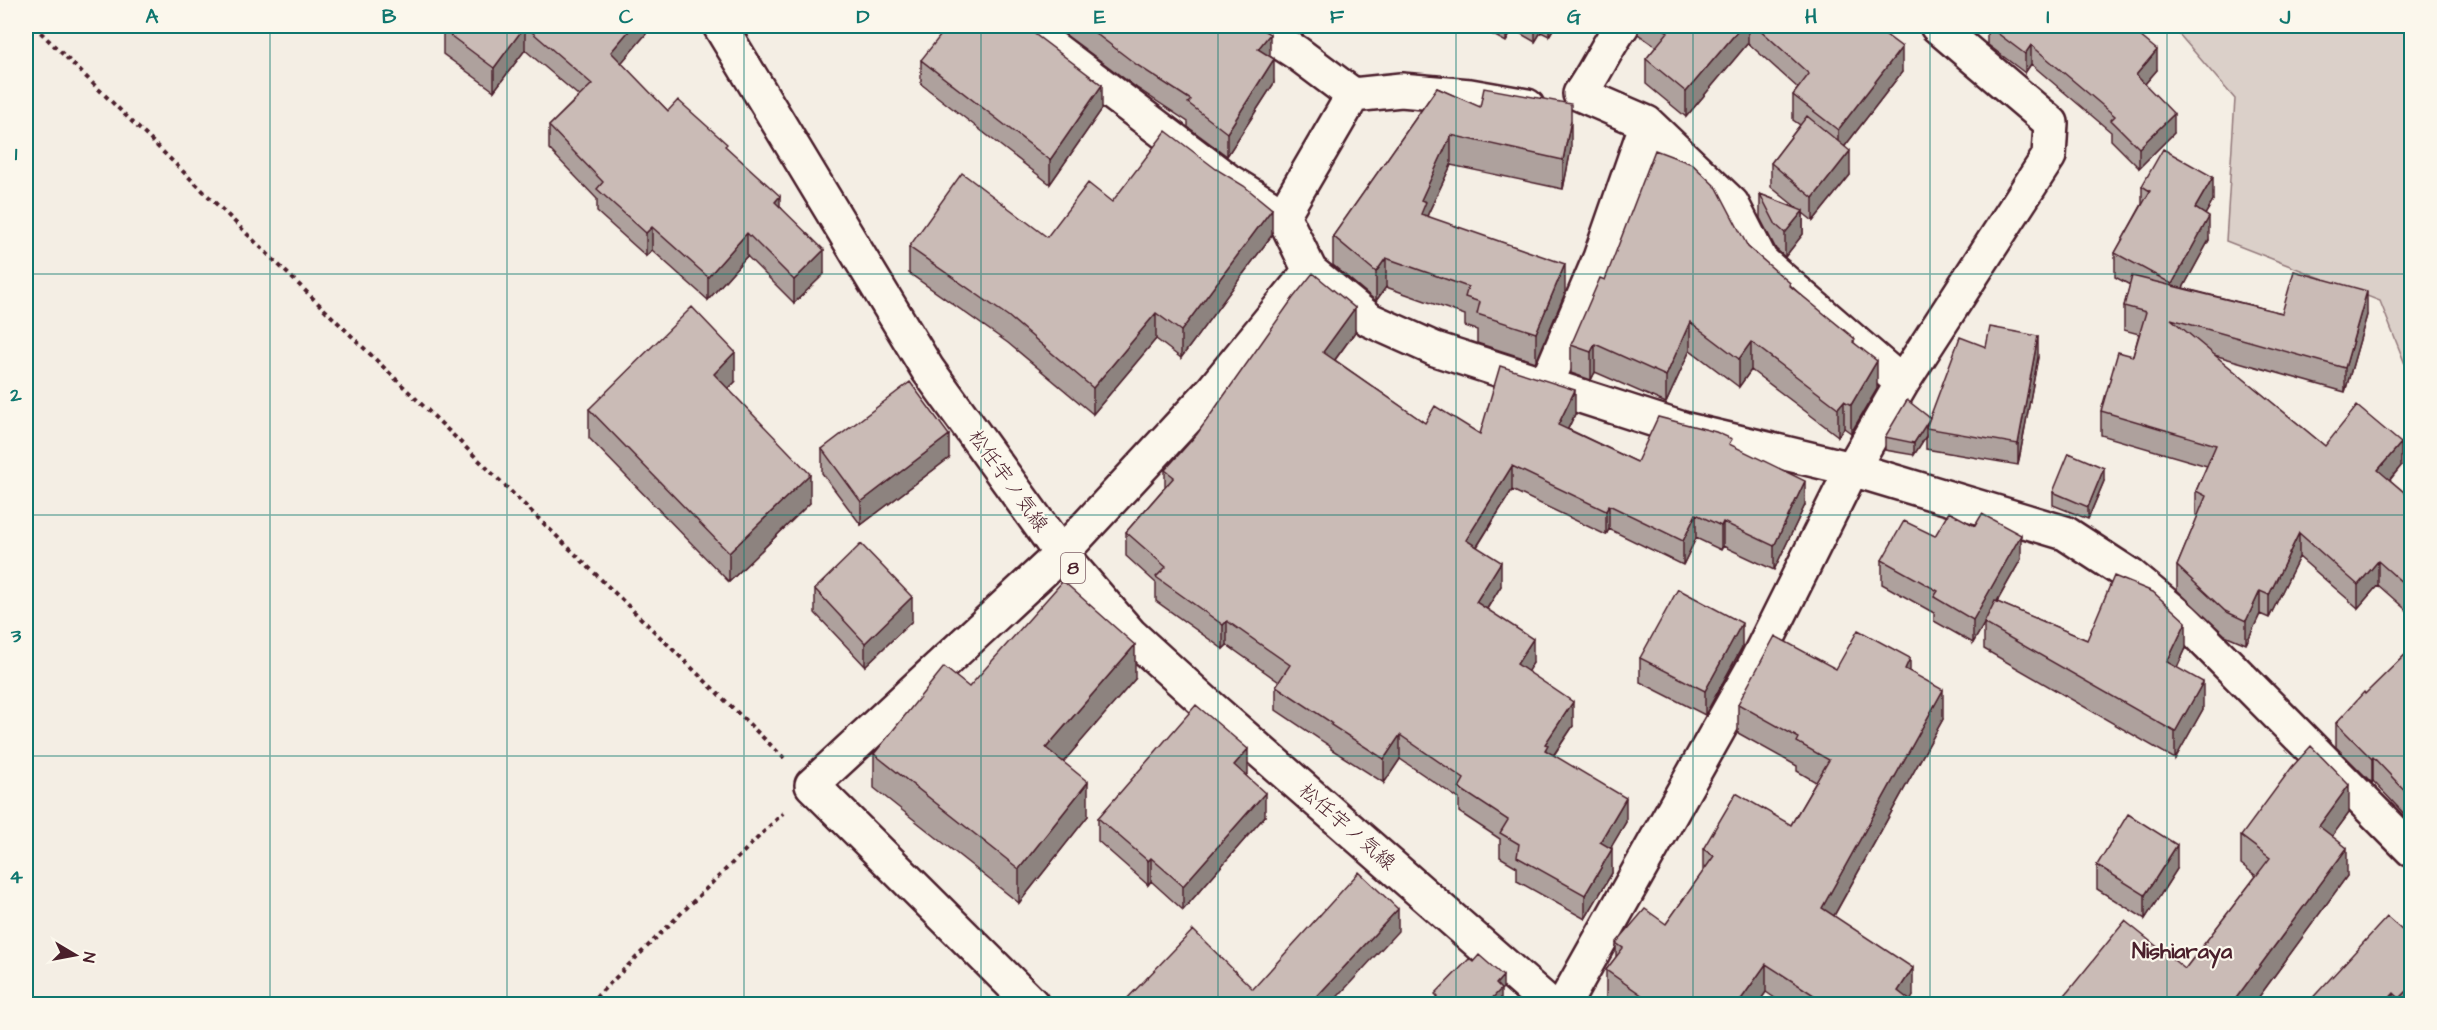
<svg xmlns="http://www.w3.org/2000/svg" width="2437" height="1030" font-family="'Architects Daughter','Klee One',sans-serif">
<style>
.green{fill:#dbd0c9;stroke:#92787a;stroke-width:1.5}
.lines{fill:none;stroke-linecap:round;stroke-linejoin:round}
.minor-casing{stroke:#4a1f2b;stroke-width:38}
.major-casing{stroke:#4a1f2b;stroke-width:38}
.path{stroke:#4a1f2b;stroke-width:4;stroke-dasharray:4.5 4.5;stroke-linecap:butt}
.minor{stroke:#fbf7ec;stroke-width:33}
.major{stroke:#fbf7ec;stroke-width:33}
.wall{fill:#aea19d;stroke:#4a1f2b;stroke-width:1.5}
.shaded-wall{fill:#8d837f;stroke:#4a1f2b;stroke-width:1.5}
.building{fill:#cabbb6;stroke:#4a1f2b;stroke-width:1.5}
.grid{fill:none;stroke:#0f766e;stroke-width:1.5;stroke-opacity:0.55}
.labels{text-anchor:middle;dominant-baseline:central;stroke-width:4.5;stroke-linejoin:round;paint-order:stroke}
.shield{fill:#fbf7ec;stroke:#7f6065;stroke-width:1.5}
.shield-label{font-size:18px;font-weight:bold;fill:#4a1f2b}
.street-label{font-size:20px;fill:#4a1f2b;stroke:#fbf7ec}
.quarter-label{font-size:22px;font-weight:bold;fill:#4a1f2b;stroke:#fbf7ec}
.neatline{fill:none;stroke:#0f766e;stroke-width:2}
.grid-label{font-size:20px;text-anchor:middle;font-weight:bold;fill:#0f766e}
</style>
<rect width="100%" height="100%" fill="#f4eee4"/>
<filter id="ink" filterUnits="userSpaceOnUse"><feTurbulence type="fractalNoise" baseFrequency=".0167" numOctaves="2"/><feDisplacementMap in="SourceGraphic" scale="12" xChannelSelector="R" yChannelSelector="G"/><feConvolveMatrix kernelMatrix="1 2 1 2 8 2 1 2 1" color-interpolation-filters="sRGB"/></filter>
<g filter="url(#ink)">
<!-- green -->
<path class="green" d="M2172 26H2411V379L2380 301 2226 241 2235 99Z"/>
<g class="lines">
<!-- minor casing -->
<g class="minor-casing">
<path id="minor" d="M1024 26 1227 180 1283 215 1310 271 1370 320 1435 349 1683 429 1852 469 2065 533 2131 576 2184 620 2412 850
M1255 26 1297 53 1353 95
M1647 123 1732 204 1761 261 1902 383
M1283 215 1353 95 1401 90 1470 96 1527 106
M1546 385 1600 258 1647 123 1580 94C1596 72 1606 47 1622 26
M1032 1004 812 785 1061 554 1212 391 1310 271
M1564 1004 1753 668 1852 469 1902 383 2049 156 2051 123 1937 26"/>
</g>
<!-- major casing -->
<g class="major-casing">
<path id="major" d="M720 26 928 370 1061 554 1130 634 1209 706 1549 1004"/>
</g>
<!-- path -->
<path class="path" d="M34 26 784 758
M589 1004 783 813"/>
<!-- minor -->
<use href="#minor" class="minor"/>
<!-- major -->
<use href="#major" class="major"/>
</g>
<!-- wall -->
<path class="wall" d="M447 26H646V34L621 63 668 111 727 148 780 206 824 274 794 303 747 256 708 300 652 250 646 256 597 212V199L549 149V126L579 96 525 50 494 91 443 54V30Z
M1054 26H1256L1270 57 1274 83 1227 156 1188 127V122L1137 88Z
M1477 26H1555L1549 36 1541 32 1535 42 1513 29 1506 42Z
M1638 26H1874L1902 72 1845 146 1850 175 1813 221 1803 213V234L1785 257 1776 249 1760 218V194L1797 208 1771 187V163L1800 125 1793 120V95L1798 88 1748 43 1686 117 1646 84V59L1656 47 1638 34Z
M1987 26H2128L2157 70 2145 84 2174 133 2139 168 2111 140V132L2031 64 2025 73 1987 44Z
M921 60 1102 109 1050 184 921 84Z
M1437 88 1571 149 1563 189 1451 165 1427 216 1565 293 1536 362 1477 343V330L1465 326V315L1386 287 1376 301 1333 265V236Z
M2142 186 2213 201 2205 214 2209 240 2183 288 2282 313 2367 315 2345 392 2214 355 2325 446 2401 466 2390 480 2412 499V615L2378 585 2358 608 2299 557 2269 618 2260 614 2246 644 2225 635 2177 590V566L2198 516 2196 515V491L2207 466 2101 435V411L2133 356 2139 334 2124 330V306L2130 285 2115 277V253L2142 204Z
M1112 202 1272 235 1181 358 1156 339 1093 414 1008 343 909 273V247L1047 237Z
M1748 247 1855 344 1877 389 1851 433 1844 428 1838 436 1751 370 1739 387 1690 350 1666 403 1595 372 1591 380 1571 373V345L1605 280Z
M1355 332 1335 360 1425 423 1480 434 1575 414 1568 429 1637 462 1732 446 1805 505 1774 570 1723 546 1721 550 1696 538 1683 565 1609 529 1606 535 1512 490 1477 547 1501 586 1487 609 1533 663 1527 671 1573 726 1554 755 1626 822 1610 848 1612 873 1585 919 1517 881V867L1500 857V839L1459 812V799L1400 759 1384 783 1331 749V747L1276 710V686L1279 682 1227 645 1223 649 1156 601V583L1126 556V532L1165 487V470Z
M1986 347 2038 357 2018 465 1926 449V436L1914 455 1885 450V437L1930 418Z
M735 382 728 389 810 503 729 582 589 438V409Z
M822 449 949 458 861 525 822 473Z
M2104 481 2088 519 2053 505V492Z
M1935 536 2021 559 1997 602 2087 640 2186 648 2177 668 2203 709 2175 759 1984 649V624L1973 643 1934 621V613L1882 584V560Z
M815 589 912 621 865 666 815 613Z
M1742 647 1705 715 1640 682V658Z
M2412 648V822L2373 781 2372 783 2336 747V723Z
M1836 669 1910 672 1943 719 1834 916 1913 996 1910 1000 1916 1005H1785L1766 992 1757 1005H1614L1606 999V970L1616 957V943L1666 924 1703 872V849L1791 825 1816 782 1797 771V766L1738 733V704Z
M1135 679 1063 762 1088 816 1019 903 874 788V754L969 687Z
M1248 773 1246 775 1265 816 1183 910 1151 881 1148 885 1098 841V818Z
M2349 813 2332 836 2347 876 2253 1005H2057L2185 969 2256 876 2241 864V836Z
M2097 865 2177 869 2145 919 2097 889Z
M2412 939V1005H2306Z"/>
<!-- shaded-wall -->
<path class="shaded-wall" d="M525 26V50L494 91V68Z
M633 26H646V34L611 75V52Z
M1506 26H1513V29L1506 42Z
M1535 26H1541V32L1535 42Z
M1549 26H1555L1549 36Z
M1742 26H1748V43L1686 117V92Z
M1270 34V58L1258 49Z
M2031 45V64L2025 73V54Z
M1902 47V72L1838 155V130Z
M2157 50V70L2136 94V75Z
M1274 59V83L1227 156V133Z
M1102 85V109L1050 184V160Z
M2174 114V133L2139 168V148Z
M1571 120V149L1563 189V160Z
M1451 135V165L1426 218 1421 243V200Z
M1850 151V175L1813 221V198Z
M2213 177V201L2195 232V208Z
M780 196V219L775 202Z
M1272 209V235L1181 358V331Z
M1803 211V234L1785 257V233Z
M2209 217V240L2172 308V284Z
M652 227V250L646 256V233Z
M747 233V256L708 300V277Z
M824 250V274L794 303V280Z
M1386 258V287L1376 301V272Z
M1565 264V293L1536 362V333Z
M2367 291V315L2345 392V368Z
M1355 308V332L1323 376V352Z
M1156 313V339L1093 414V388Z
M1690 322V350L1666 403V376Z
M2038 336V357L2018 465V444Z
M1751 342V370L1739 387V359Z
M1595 344V372L1591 380V352Z
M735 352V382L714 403V374Z
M1877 361V389L1851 433V405Z
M1575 390V414L1558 449V425Z
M1844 401V428L1838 436V408Z
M1930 418 1926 428V436L1914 455V443Z
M949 435V458L861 525V502Z
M2401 443V466L2378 493V470Z
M1512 466V490L1466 564V540Z
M2104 468V481L2088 519V507Z
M810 474V503L729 582V553Z
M1805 481V505L1774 570V546Z
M1609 505V529L1606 535V511Z
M1696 514V538L1683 565V541Z
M1723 522V546L1721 550V526Z
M2299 533V557L2269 618V595Z
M2021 535V559L1973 643V620Z
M2378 561V585L2358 608V585Z
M1501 562V586L1476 626V602Z
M2260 591V614L2246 644V621Z
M912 597V621L865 666V643Z
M1227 621V645L1223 649V625Z
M2186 622V648L2167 689V662Z
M1742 623V647L1705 715V691Z
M1533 639V663L1517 688V664Z
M1135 645V679L1046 782V748Z
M1910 658V687L1905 669Z
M2203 682V709L2175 759V732Z
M1943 690V719L1822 937V908Z
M1573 702V726L1548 763V769L1545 744Z
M1400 735V759L1384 783V759Z
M1248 749V773L1234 789V765Z
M2373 757V781L2372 783V759Z
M1088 782V816L1019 903V869Z
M2349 785V813L2319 854V826Z
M1265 793V816L1183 910V886Z
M1626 798V822L1600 866V842Z
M2177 845V869L2145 919V895Z
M2347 848V876L2253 1005H2231Z
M1612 849V873L1585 919V895Z
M1151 858V881L1148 885V861Z
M1398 909V931L1330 1005H1309Z
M1766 964V992L1757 1005H1737Z
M1913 968V996L1908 1005 1898 991Z
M1503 976V988L1501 990V1001L1498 1005H1486L1496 984Z
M2412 985V1005H2399V998Z
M2394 993V1005H2383Z"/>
<!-- building -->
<path class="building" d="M447 26H633L611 52 668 111 678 100 727 144 725 146 780 196 775 202 824 250 794 280 747 233 708 277 652 227 646 233 597 189 603 182 549 126 592 84 525 26 494 68 443 30Z
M948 26H1024L1102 85 1050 160 921 60Z
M1086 26H1256L1270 34 1258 49 1274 59 1227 133 1188 103 1191 100 1137 65Z
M1659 26H1742L1686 92 1646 59 1668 32Z
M1756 26H1874L1902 47 1838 130 1793 95 1809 74Z
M1988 26H2128L2157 50 2136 75 2174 114 2139 148 2111 120 2115 116 2031 45 2025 54Z
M1437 88 1480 107 1484 88 1571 104V120L1563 160 1451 135 1421 200 1426 202 1421 214 1565 264 1536 333 1477 314 1480 302 1465 297 1468 287 1386 258 1376 272 1333 236Z
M1807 116 1850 151 1813 198 1771 163Z
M1166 131 1216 169 1244 186 1272 209 1181 331 1156 313 1093 388 1008 316 909 247 962 173 1047 237 1088 183 1112 202Z
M2163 149 2213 177 2195 208 2209 217 2172 284 2115 253 2150 191 2142 186Z
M1655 150 1692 164 1717 188 1748 247 1790 283 1789 285 1855 339 1853 342 1877 361 1851 405 1844 401 1838 408 1751 342 1739 359 1690 322 1666 376 1595 344 1591 352 1571 345 1600 278 1605 280Z
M1760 194 1803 211 1785 233 1776 225Z
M2294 271 2367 291 2345 368 2171 319 2325 446 2357 406 2401 443 2378 470 2412 499V591L2378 561 2358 585 2299 533 2269 595 2260 591 2246 621 2225 611 2177 566 2206 496 2196 491 2216 445 2101 411 2118 352 2133 356 2146 312 2124 306 2132 276 2282 313Z
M1313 273 1355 308 1323 352 1425 423 1435 406 1480 434 1500 366 1575 390 1558 425 1637 462 1658 417 1716 432 1732 439 1729 444 1805 481 1774 546 1723 522 1721 526 1696 514 1683 541 1609 505 1606 511 1512 466 1466 540 1501 562 1476 602 1533 639 1517 664 1573 702 1545 744 1548 745 1545 750 1626 798 1600 842 1612 849 1585 895 1517 857 1519 844 1500 833 1508 820 1459 788 1464 779 1400 735 1384 759 1331 725 1332 723 1276 686 1290 665 1227 621 1223 625 1156 577 1166 567 1126 532 1174 477 1165 470 1197 434 1293 298Z
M692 307 735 352 714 374 810 474 729 553 589 409Z
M1990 327 2038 336 2018 444 1926 428 1960 337 1986 347Z
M910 382 949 435 861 502 822 449Z
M1907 400 1930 418 1914 443 1885 437Z
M2069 453 2104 468 2088 507 2053 492Z
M1949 512 1975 526 1982 514 2021 535 1973 620 1934 597 1938 591 1882 560 1904 521 1935 536Z
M861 544 912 597 865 643 815 589Z
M2114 576 2153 592 2186 622 2167 662 2203 682 2175 732 1984 623 1995 601 2087 640Z
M1063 581 1135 645 1046 748 1088 782 1019 869 874 754 944 667 969 687Z
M1678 589 1742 623 1705 691 1640 658Z
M1858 630 1910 658 1905 669 1943 690 1822 908 1913 968 1898 991 1916 1005H1829L1766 964 1737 1005H1656L1606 970 1623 948 1616 943 1645 909 1666 924 1714 856 1703 849 1736 793 1791 825 1829 760 1797 742 1799 738 1738 704 1775 636 1836 669Z
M2412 648V798L2373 757 2372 759 2336 723 2364 692 2365 694Z
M1196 705 1248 749 1234 765 1265 793 1183 886 1151 858 1148 861 1098 818Z
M2311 746 2349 785 2319 826 2347 848 2231 1005H2057L2125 921 2185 969 2270 858 2241 836 2292 767Z
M2128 814 2177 845 2145 895 2097 865Z
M1359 872 1398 909 1309 1005H1121L1193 930 1253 989Z
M2387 917 2412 939V985L2399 998 2394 993 2383 1005H2306Z
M1479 955 1503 976 1496 984 1501 989 1486 1005H1431L1438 997 1435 994 1469 959 1473 962Z"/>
</g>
<!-- grid -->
<path class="grid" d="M270 26V1004M507 26V1004M744 26V1004M981 26V1004M1218 26V1004M1456 26V1004M1693 26V1004M1930 26V1004M2167 26V1004M26 274H2412M26 515H2412M26 756H2412"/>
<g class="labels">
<!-- shield labels -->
<rect class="shield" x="1061" y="553" width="24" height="30" rx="4.5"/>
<g class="shield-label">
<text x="1073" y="568">8</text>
</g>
<!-- street labels -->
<g class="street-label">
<text transform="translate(1008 481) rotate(54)">松任宇ノ気線</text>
<text transform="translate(1347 827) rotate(41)">松任宇ノ気線</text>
</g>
<!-- quarter labels -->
<g class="quarter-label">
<text x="2182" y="951">Nishiaraya</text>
</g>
</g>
<!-- margin -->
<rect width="2437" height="1030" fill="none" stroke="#fbf7ec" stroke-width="66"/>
<!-- north arrow -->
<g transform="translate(75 955) rotate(100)" stroke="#fbf7ec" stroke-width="4.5" paint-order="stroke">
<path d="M0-4.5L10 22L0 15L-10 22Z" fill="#4a1f2b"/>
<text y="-9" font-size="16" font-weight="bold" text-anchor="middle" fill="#4a1f2b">N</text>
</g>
<rect x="33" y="33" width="2371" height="964" class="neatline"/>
<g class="grid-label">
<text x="152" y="23">A</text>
<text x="389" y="23">B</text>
<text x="626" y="23">C</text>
<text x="863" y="23">D</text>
<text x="1100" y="23">E</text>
<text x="1337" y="23">F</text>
<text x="1574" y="23">G</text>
<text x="1811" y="23">H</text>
<text x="2048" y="23">I</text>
<text x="2285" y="23">J</text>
<text x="16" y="160">1</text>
<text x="16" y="401">2</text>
<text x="16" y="642">3</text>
<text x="16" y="883">4</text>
</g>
</svg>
